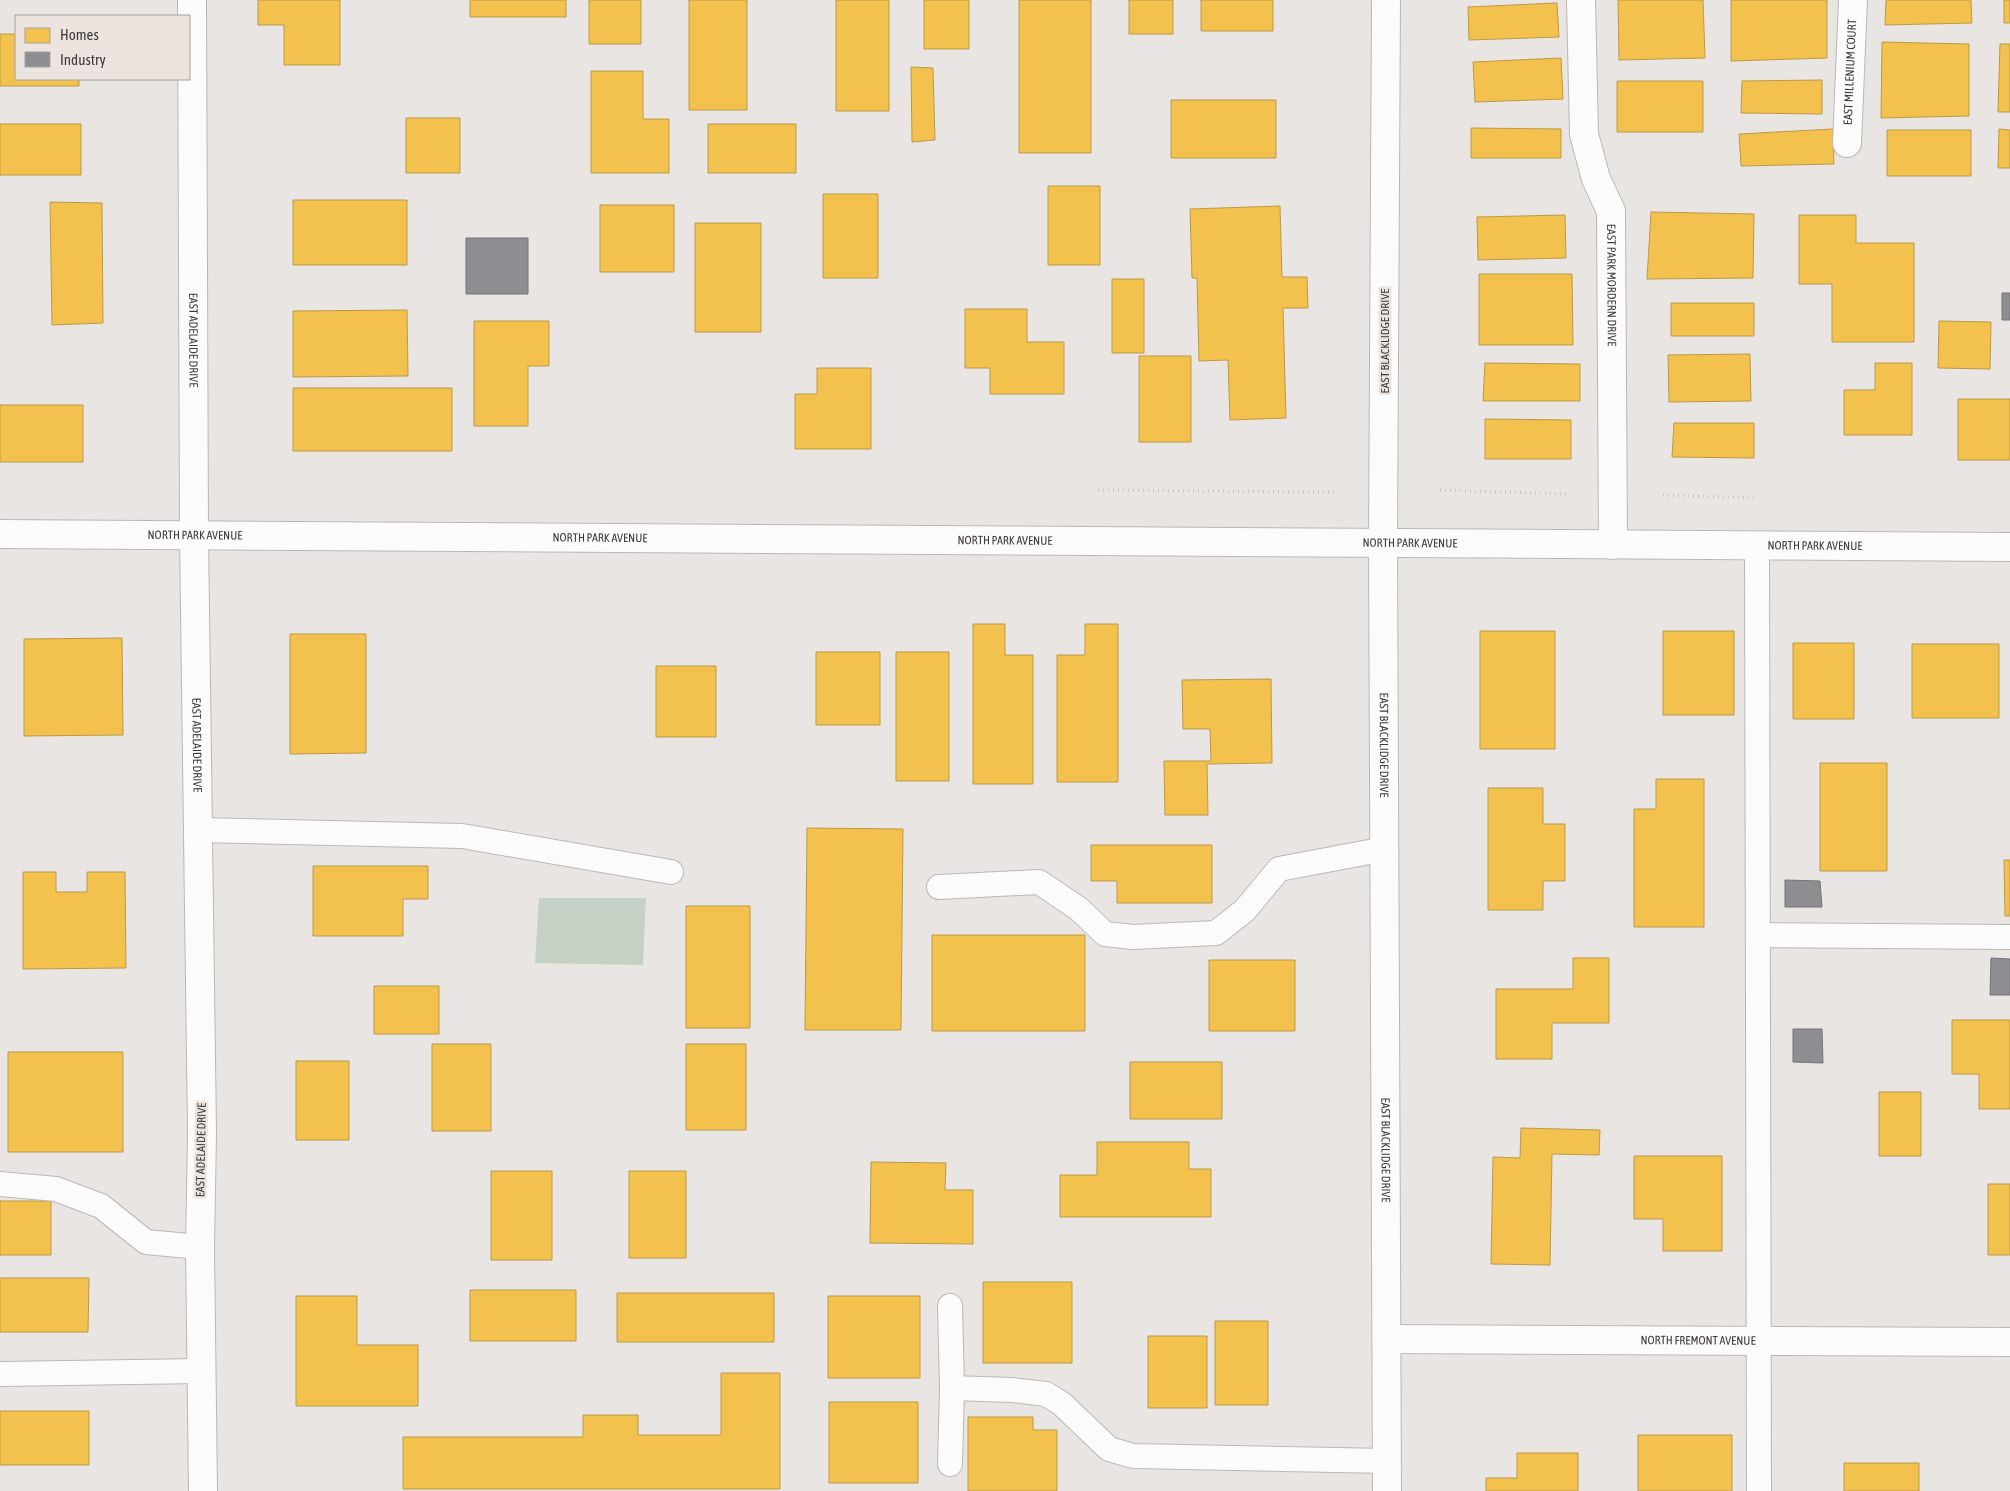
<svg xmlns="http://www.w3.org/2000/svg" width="2010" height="1491" font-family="'Asap Condensed',sans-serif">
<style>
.green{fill:#c6d1c6}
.homes{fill:#f2c14e;stroke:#bc9948}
.industry{fill:#8d8d92;stroke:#757477}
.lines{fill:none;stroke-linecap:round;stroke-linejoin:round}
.service-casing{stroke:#bab8b5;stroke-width:26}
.minor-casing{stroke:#bab8b5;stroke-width:30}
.tertiary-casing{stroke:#bab8b5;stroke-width:30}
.path{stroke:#c7c5c4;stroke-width:3;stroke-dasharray:1 4;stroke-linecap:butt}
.service{stroke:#fcfbfb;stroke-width:24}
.minor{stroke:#fcfbfb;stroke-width:28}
.tertiary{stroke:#fcfbfb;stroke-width:28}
.labels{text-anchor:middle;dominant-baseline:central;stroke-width:5;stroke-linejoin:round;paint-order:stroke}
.street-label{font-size:12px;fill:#3e3b39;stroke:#ebe4df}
</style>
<rect width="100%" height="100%" fill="#e8e5e2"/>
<!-- green -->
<path class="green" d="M539 898H646L643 965 535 963Z"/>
<!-- homes -->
<path class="homes" d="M258 0H340V65H284V25H258Z
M470 0H566V17H470Z
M589 0H641V44H589Z
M689 0H747V110H689Z
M836 0H889V111H836Z
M924 0H969V49H924Z
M1019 0H1091V153H1019Z
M1129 0H1173V34H1129Z
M1201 0H1273V31H1201Z
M1618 0H1703L1705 58 1619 60Z
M1731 0H1827V58L1731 61Z
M1886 0H1971L1972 23 1885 25Z
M2004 0H2010V23H2004Z
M1557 3 1559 37 1469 40 1468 7Z
M0 34H16V79H79V86H0Z
M1882 42 1969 44V116L1881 118Z
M2000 44H2010V112H1998Z
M1561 58 1563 99 1475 102 1473 62Z
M911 67 933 68 935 140 912 142Z
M591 71H643V119H669V173H591Z
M1822 80V114L1741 113 1742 81Z
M1617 81H1703V132H1617Z
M1171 100H1276V158H1171Z
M406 118H460V173H406Z
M0 124H81V175H0Z
M708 124H796V173H708Z
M1471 128 1561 129V158H1471Z
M1833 129 1834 164 1741 166 1739 134Z
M1999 129 2010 130V168H1998Z
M1887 130H1971V176H1887Z
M1048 186H1100V265H1048Z
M823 194H878V278H823Z
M293 200H407V265H293Z
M50 202 102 203 103 323 52 325Z
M600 205H674V272H600Z
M1280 206 1282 277H1307L1308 308H1283L1286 418 1230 420 1228 360 1199 361 1197 278H1192L1190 209Z
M1651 212 1754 214 1753 278 1647 279Z
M1565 215 1566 258 1478 260 1477 217Z
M1799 215H1856V243H1914V342H1832V284H1799Z
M695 223H761V332H695Z
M1479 274H1572L1573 345H1479Z
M1112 279H1144V353H1112Z
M1671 303H1754V336H1671Z
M965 309H1027V342H1064V394H990V368H965Z
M407 310 408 376 293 377V311Z
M474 321H549V366H528V426H474Z
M1939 321 1991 322 1990 369 1938 368Z
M1750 354 1751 401 1669 402 1668 355Z
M1139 356H1191V442H1139Z
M1485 363 1580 364V401H1483Z
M1875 363H1912V435H1844V390H1875Z
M817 368H871V449H795V394H817Z
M293 388H452V451H293Z
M1958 399H2010V460H1958Z
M0 405H83V462H0Z
M1485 419 1571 420V459H1485Z
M1674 423H1754V458L1672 457Z
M973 624H1005V655H1033V784H973Z
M1085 624H1118V782H1057V655H1085Z
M1480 631H1555V749H1480Z
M1663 631H1734V715H1663Z
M290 634H366V753L290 754Z
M122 638 123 735 24 736V639Z
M1793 643H1854V719H1793Z
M1912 644H1999V718H1912Z
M816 652H880V725H816Z
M896 652H949V781H896Z
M656 666H716V737H656Z
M1271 679 1272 763 1207 764 1208 815H1165L1164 761H1211L1210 729H1183L1182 680Z
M1820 763H1887V871H1820Z
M1656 779H1704V927H1634V809H1656Z
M1488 788H1543V824H1565V881H1543V910H1488Z
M807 828 903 829 901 1030H805Z
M1091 845H1212V903H1117V881H1091Z
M2004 860H2010V916H2005Z
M313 866H428V899H403V936H313Z
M23 872H56V892H87V872H125L126 968 23 969Z
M686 906H750V1028H686Z
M932 935H1085V1031H932Z
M1573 958H1609V1023H1552V1059H1496V989H1573Z
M1209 960H1295V1031H1209Z
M374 986H439V1034H374Z
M1952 1020H2010V1109H1979V1074H1952Z
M432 1044H491V1131H432Z
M686 1044H746V1130H686Z
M8 1052H123V1152H8Z
M296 1061H349V1140H296Z
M1130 1062H1222V1119H1130Z
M1879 1092H1921V1156H1879Z
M1521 1128 1600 1130 1599 1155 1552 1154 1550 1265 1491 1264 1493 1157 1520 1158Z
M1097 1142H1189V1169H1211V1217H1060V1175H1097Z
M1634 1156H1722V1251H1663V1219H1634Z
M871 1162 946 1163 945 1190H973V1244L870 1243Z
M491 1171H552V1260H491Z
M629 1171H686V1258H629Z
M1988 1184H2010V1255H1988Z
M0 1201H51V1255H0Z
M0 1278H89L88 1332H0Z
M983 1282H1072V1363H983Z
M470 1290H576V1341H470Z
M617 1293H774V1342H617Z
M296 1296H357V1345H418V1406H296Z
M828 1296H920V1378H828Z
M1215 1321H1268V1405H1215Z
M1148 1336H1207V1408H1148Z
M721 1373H780V1489H403V1437H583V1415H638V1435H721Z
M829 1402H918V1483H829Z
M0 1411H89V1465H0Z
M968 1417H1033V1430H1057V1491H968Z
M1638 1435H1732V1491H1638Z
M1517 1453H1578V1491H1486V1478H1517Z
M1844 1463H1919V1491H1844Z"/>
<!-- industry -->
<path class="industry" d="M466 238H528V294H466Z
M2002 293H2010V320H2002Z
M1785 880 1820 881 1822 907H1785Z
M1991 958 2010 959V995H1990Z
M1793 1029H1822L1823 1063 1793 1062Z"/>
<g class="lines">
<!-- service casing -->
<g class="service-casing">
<path id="service" d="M1757 546 1759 1491
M198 830 462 836 671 872
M939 887 1039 882 1079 909 1105 934 1133 937 1216 933 1245 910 1279 869 1385 849
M1758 935 2010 937
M0 1184 56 1189 101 1206 146 1242 200 1247
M0 1374 201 1371
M952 1388 1012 1390 1046 1394 1062 1404 1109 1449 1133 1456 1387 1461
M950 1464 952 1388 950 1306"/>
</g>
<!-- minor casing -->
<g class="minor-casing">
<g id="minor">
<path id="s1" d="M192 0 194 535 202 1133 200 1247 203 1491"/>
<path id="s2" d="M1386 0 1383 542 1387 1491"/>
<path id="s3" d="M1581 0 1584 134 1596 179 1611 211 1613 545"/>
<path id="s4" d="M1847 143 1853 0"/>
<path id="s5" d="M1387 1339 2010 1342"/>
</g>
</g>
<!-- tertiary casing -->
<g class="tertiary-casing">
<g id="tertiary">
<path id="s6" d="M0 534 2010 547"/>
</g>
</g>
<!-- path -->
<path class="path" d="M1098 490 1337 492
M1440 490 1568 494
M1663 495 1758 498"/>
<!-- service -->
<use href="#service" class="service"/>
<!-- minor -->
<use href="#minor" class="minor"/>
<!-- tertiary -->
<use href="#tertiary" class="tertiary"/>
</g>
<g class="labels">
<!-- street labels -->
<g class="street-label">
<text stroke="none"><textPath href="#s4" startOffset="71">EAST MILLENIUM COURT</textPath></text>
<text stroke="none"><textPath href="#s3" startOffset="290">EAST PARK MORDERN DRIVE</textPath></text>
<text stroke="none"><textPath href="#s1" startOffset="340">EAST ADELAIDE DRIVE</textPath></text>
<text transform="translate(1385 341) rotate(-90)">EAST BLACKLIDGE DRIVE</text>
<text stroke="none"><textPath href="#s6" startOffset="195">NORTH PARK AVENUE</textPath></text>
<text stroke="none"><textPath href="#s6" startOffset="600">NORTH PARK AVENUE</textPath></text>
<text stroke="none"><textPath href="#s6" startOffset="1005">NORTH PARK AVENUE</textPath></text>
<text stroke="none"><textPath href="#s6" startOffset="1410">NORTH PARK AVENUE</textPath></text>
<text stroke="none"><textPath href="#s6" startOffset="1815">NORTH PARK AVENUE</textPath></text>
<text stroke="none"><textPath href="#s2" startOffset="745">EAST BLACKLIDGE DRIVE</textPath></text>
<text stroke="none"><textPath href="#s1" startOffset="745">EAST ADELAIDE DRIVE</textPath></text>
<text transform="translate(201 1150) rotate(-89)">EAST ADELAIDE DRIVE</text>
<text stroke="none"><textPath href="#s2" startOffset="1150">EAST BLACKLIDGE DRIVE</textPath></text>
<text stroke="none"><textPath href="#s5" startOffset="311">NORTH FREMONT AVENUE</textPath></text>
</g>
</g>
<!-- legend -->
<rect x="15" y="15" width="175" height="65" fill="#ebe4df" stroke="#a6a09d"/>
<rect x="25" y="28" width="25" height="15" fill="#f2c14e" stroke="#a6a09d"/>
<text x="60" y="40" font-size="15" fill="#3e3b39">Homes</text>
<rect x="25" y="52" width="25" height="15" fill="#8d8d92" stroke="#a6a09d"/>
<text x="60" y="65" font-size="15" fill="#3e3b39">Industry</text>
</svg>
